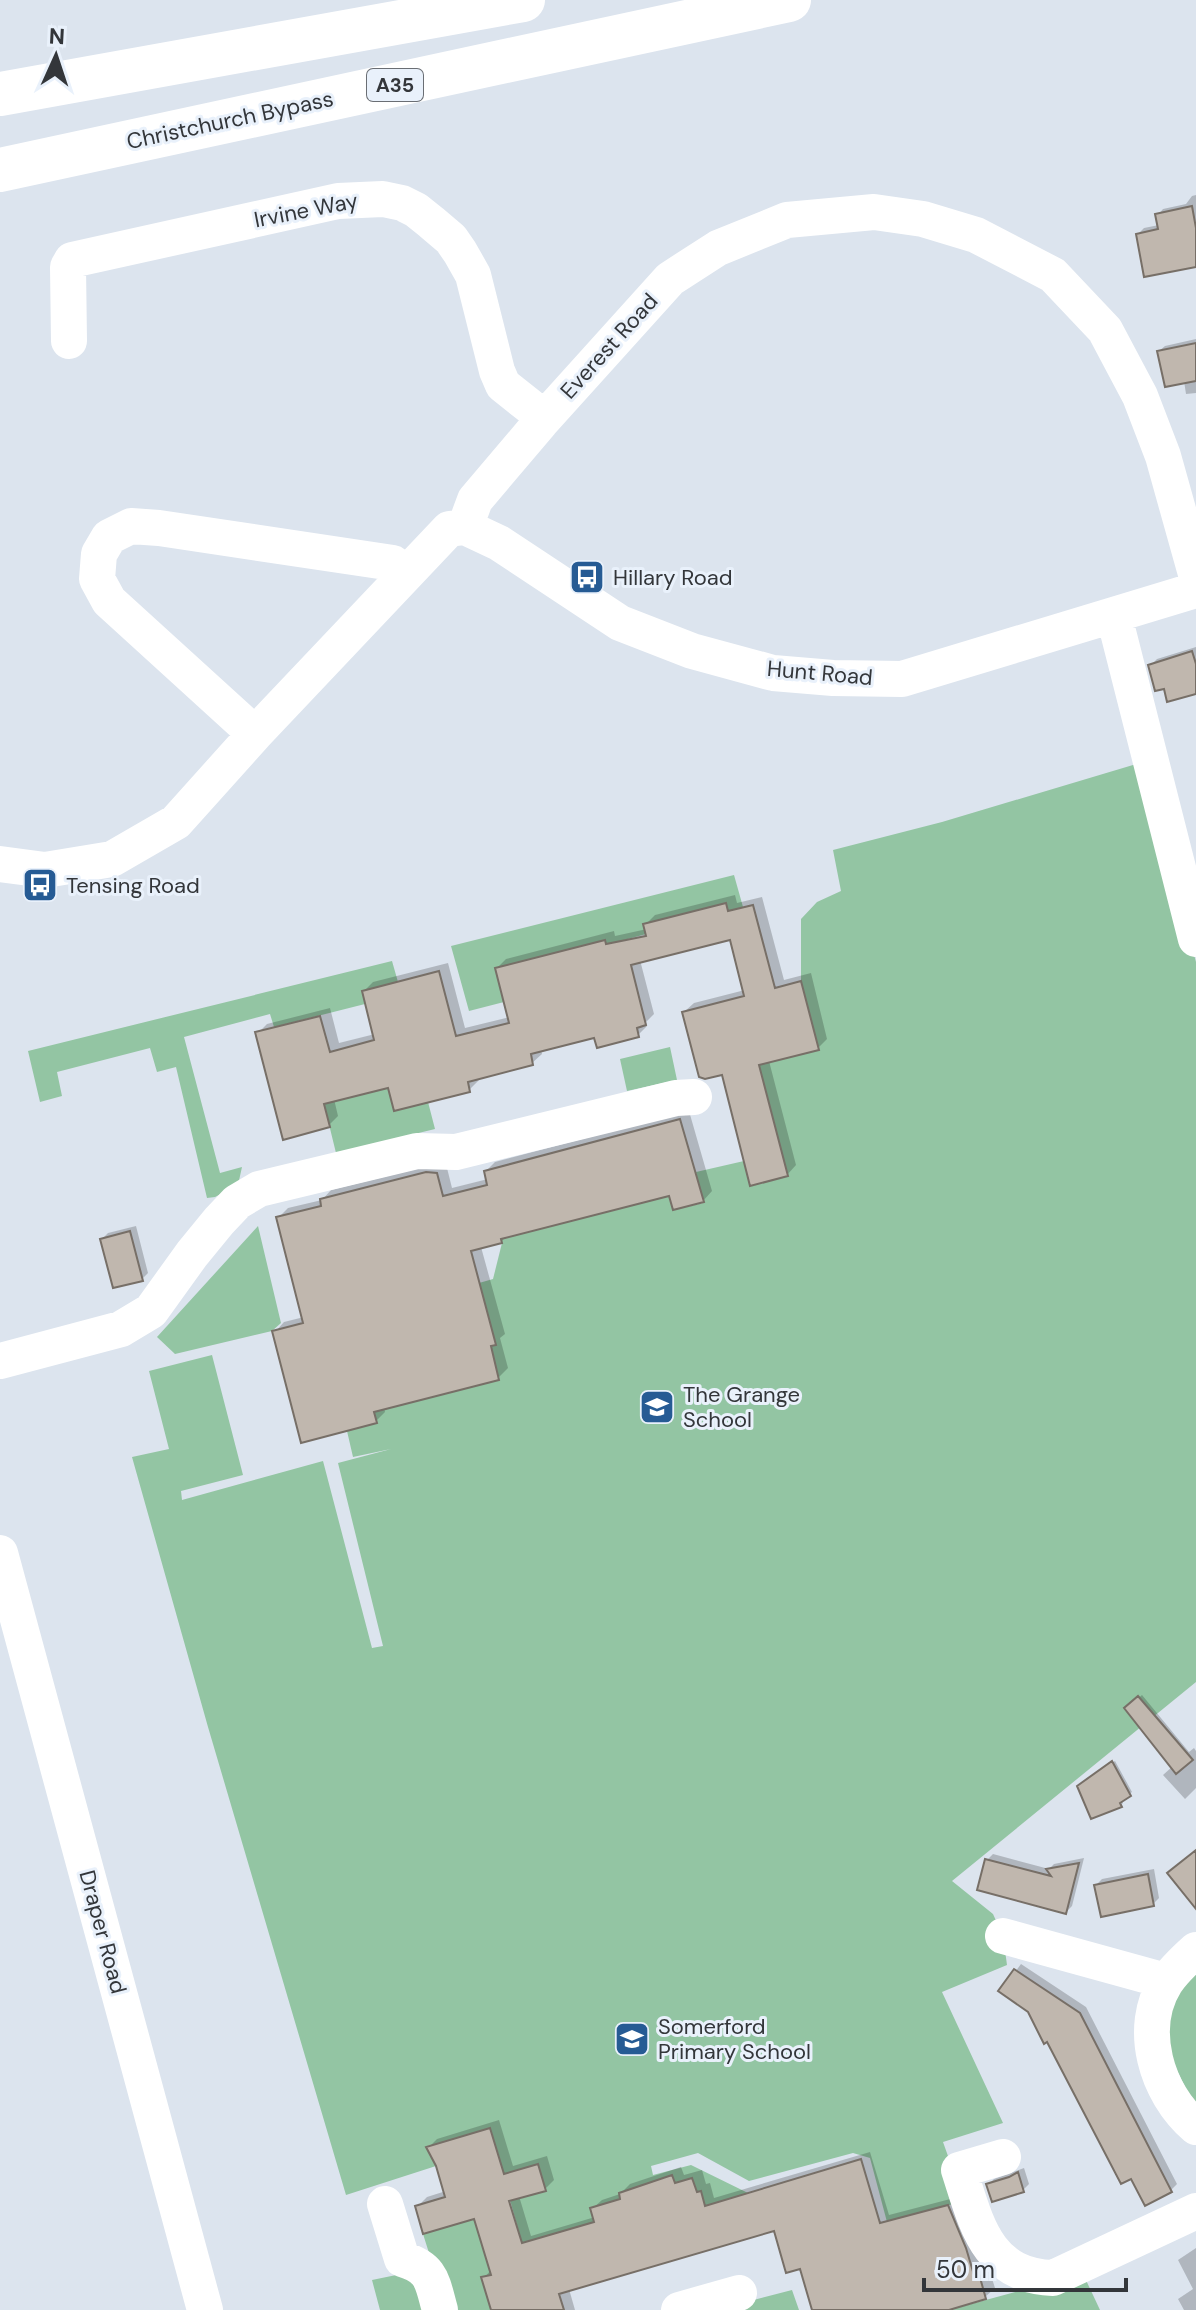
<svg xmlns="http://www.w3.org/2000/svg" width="1196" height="2310" font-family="'DM Sans',sans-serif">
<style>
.green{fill:#93c5a3}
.shadow{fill:#0003}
.building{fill:#c0b7ae;stroke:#776f67;stroke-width:2}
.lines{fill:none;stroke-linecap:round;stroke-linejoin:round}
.minor{stroke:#fff;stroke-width:36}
.major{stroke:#fff;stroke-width:44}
.labels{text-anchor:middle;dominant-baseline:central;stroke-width:6;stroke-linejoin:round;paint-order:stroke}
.shield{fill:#e9f1fb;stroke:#6a6e74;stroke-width:2}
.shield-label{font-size:20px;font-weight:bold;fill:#33363a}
.street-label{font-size:22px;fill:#33363a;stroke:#e9f1fb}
.poi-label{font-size:22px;fill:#33363a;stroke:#e9f1fb;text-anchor:start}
</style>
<rect width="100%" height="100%" fill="#dce4ee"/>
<!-- green -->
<path class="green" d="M1143 762 1196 962V1682L952 1881 993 1914 1003 1936 1007 1965 942 1992 1003 2123 943 2142 964 2201 887 2222 870 2158 853 2153 749 2181 698 2153 651 2166 653 2175 691 2165 748 2193 705 2206 701 2191 697 2192 692 2178 675 2183 672 2175 619 2193 620 2199 591 2208 594 2222 522 2243 490 2128 426 2147 436 2166 346 2195 208 1727 132 1457 169 1449 149 1371 212 1355 243 1475 181 1491 182 1500 323 1461 372 1648 383 1646 338 1463 391 1449 353 1457 347 1431 361 1362 499 1380 491 1346 496 1344 479 1283 493 1279 502 1243 501 1239 669 1196 673 1210 703 1203 696 1172 744 1161 751 1186 788 1176 759 1065 819 1050 801 981V919L817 902 841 891 833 850 942 822Z
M734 875 743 907 728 911 725 903 644 924 646 934 606 945 604 940 495 968 504 1002 469 1011 451 946Z
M392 961 398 982 362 991 365 1004 274 1027 270 1014 184 1037 220 1173 242 1167 238 1185 215 1197 207 1198 176 1067 157 1072 150 1048 57 1072 62 1096 40 1102 28 1051Z
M670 1047 677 1080 627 1091 620 1059Z
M388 1088 394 1111 428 1102 435 1129 336 1153 324 1104Z
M258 1226 281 1323 272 1331 175 1354 157 1337Z
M1196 1967V2110L1163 2041 1178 1988Z
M474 2219 491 2275 481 2278 491 2310H447L423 2234Z
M406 2273 429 2310H380L372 2280Z
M1085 2278 1100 2310H949L1019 2291H1053Z
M792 2290 799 2310H744L742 2303Z"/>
<!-- shadow -->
<path class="shadow" d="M1196 195V264L1138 234 1144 228 1159 225 1158 215 1163 209 1186 204 1192 196Z
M1196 339V393L1186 394 1184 381 1159 351 1165 346Z
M1196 647V692L1165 686 1150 666 1157 659Z
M735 895 737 903 762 897 784 980 811 973 827 1039 818 1048 769 1061 796 1165 787 1175 684 1012 694 1003 745 990 731 937 640 960 654 1014 646 1022 647 1026 638 1035 596 1036 541 1049 542 1054 532 1063 478 1077 479 1080 469 1090 389 1085 334 1099 338 1116 329 1125 258 1033 267 1024 330 1008 339 1043 375 1034 364 991 373 982 448 963 465 1028 510 1017 497 968 506 959 614 931 615 936 647 929 645 925 655 915Z
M689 1111 712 1191 703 1201 671 1193 507 1235 501 1242 481 1247 505 1334 500 1338 508 1368 498 1378 384 1407 385 1412 376 1421 275 1332 284 1322 304 1317 278 1218 288 1208 322 1200 331 1190 436 1164H446L452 1188 488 1179 486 1171 495 1162Z
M136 1226 148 1273 142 1279 102 1239 108 1233Z
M1142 1695 1189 1752 1194 1748 1196 1751V1788L1185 1799 1163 1775 1173 1766 1127 1708Z
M1115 1761 1132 1792 1121 1799 1123 1803 1121 1805 1082 1784Z
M993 1854 1049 1869 1054 1864 1084 1858 1072 1906 1066 1912 987 1860Z
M1154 1869 1159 1898 1153 1904 1096 1885 1102 1879Z
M1021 1964 1086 2007 1177 2184 1171 2190 1048 2040 1030 2011 1001 1991Z
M499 2120 513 2166 547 2156 554 2180 545 2189 519 2196 531 2236 595 2217 592 2209 602 2200 620 2194 630 2184 681 2167 684 2175 702 2170 706 2184 710 2183 714 2198 870 2152 889 2215 958 2197 975 2238 983 2267 988 2266 995 2288 985 2297 942 2310H814L801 2266 775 2228 569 2289 575 2310H493L484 2278 491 2270 475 2216 417 2207 427 2197 446 2191 438 2165 428 2148 437 2139Z
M1024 2168 1029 2184 1023 2190 988 2185 994 2179Z
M1196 2248V2310H1184L1178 2299 1193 2289 1178 2260Z"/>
<!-- building -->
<path class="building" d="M1192 206 1196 228V267L1144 277 1136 234 1158 229 1155 214Z
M1196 343V381L1165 387 1157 351Z
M1192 651 1196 664V694L1167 702 1164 689 1155 691 1148 665Z
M726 903 728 911 753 905 775 988 801 981 819 1050 759 1065 788 1176 750 1186 722 1075 705 1079 699 1077 682 1012 744 996 730 940 631 965 646 1025 637 1028 639 1037 597 1048 594 1038 531 1054 533 1065 468 1082 470 1092 394 1111 388 1088 324 1104 330 1127 283 1140 255 1032 320 1016 330 1052 374 1040 362 991 439 971 456 1036 509 1023 495 968 605 940 606 944 646 936 643 924Z
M680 1119 704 1202 673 1210 669 1196 501 1239 502 1243 471 1251 496 1345 491 1346 499 1380 374 1412 377 1423 301 1443 272 1331 303 1323 276 1217 321 1206 320 1199 426 1172 437 1173 443 1196 487 1185 484 1171Z
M130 1231 143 1281 113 1288 100 1239Z
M1138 1696 1193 1760 1176 1774 1124 1708Z
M1112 1761 1131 1796 1120 1803 1122 1807 1091 1819 1077 1786Z
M1196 1850V1909L1167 1873Z
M985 1859 1051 1876 1046 1869 1079 1863 1066 1914 977 1890Z
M1148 1874 1154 1906 1101 1917 1094 1885Z
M1014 1969 1080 2013 1172 2192 1145 2206 1131 2179 1121 2184 1047 2042 1044 2044 1028 2012 998 1991Z
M490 2128 504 2174 538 2164 546 2191 509 2201 522 2243 594 2222 590 2208 620 2199 619 2193 672 2175 675 2183 692 2178 697 2192 701 2191 705 2206 861 2159 880 2223 948 2205 966 2248 974 2275 979 2274 986 2299 949 2310H812L800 2269 786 2273 774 2231 559 2294 564 2310H491L481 2277 491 2275 474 2219 423 2234 415 2206 445 2197 436 2166 426 2147Z
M1018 2172 1024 2192 992 2202 986 2184 1009 2177Z"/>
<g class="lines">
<!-- minor -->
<path class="minor" d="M69 341 68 267 72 260 338 201 383 199 402 203 416 210 431 222 451 239 460 252 473 275 497 371 503 385 532 408 541 422
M465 527 475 500 541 422 670 279 718 248 787 220 874 212 923 219 976 235 1053 275 1105 330 1140 396 1163 456 1196 574
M1114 616 1196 939
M255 734 109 601 97 579 99 554 109 537 131 526 159 528 393 563 405 574
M0 864 45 870 112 859 176 822 255 734 449 529 465 527 499 543 620 623 692 651 773 673 833 678 902 679 1196 590
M0 1361 121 1329 151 1311 192 1254 219 1221 237 1202 259 1189 417 1151 456 1152 676 1098 694 1097
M0 1553 205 2310
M1003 1936 1166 1981
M1196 1950C1186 1959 1174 1970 1166 1982 1137 2028 1156 2093 1196 2127
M1003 2157 959 2170C976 2222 986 2276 1053 2278L1196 2211
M385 2204 402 2259C433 2268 432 2282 440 2310
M679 2310 739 2293"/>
<!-- major -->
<path class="major" d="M0 94 523 0
M0 170 789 0"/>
</g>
<!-- icons -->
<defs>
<g id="bus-square" transform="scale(1.8)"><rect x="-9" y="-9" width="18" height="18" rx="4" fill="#265b94" stroke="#e9f1fb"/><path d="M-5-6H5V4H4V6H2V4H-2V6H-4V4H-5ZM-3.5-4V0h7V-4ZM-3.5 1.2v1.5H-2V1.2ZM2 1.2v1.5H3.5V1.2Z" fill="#fff"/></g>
<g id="school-square" transform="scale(1.8)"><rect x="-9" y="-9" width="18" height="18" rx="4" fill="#265b94" stroke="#e9f1fb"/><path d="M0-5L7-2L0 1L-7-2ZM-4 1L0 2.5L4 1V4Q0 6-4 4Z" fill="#fff"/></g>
</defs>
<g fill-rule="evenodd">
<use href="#bus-square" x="587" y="577"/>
<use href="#bus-square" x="40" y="885"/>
<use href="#school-square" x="657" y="1407"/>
<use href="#school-square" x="632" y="2039"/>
</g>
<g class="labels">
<!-- shield labels -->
<rect class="shield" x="367" y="69" width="56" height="32" rx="6"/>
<g class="shield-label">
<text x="395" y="85">A35</text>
</g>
<!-- street labels -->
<g class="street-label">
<text transform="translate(230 120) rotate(-12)">Christchurch Bypass</text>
<text transform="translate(306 210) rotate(-11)">Irvine Way</text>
<text transform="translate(609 346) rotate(-48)">Everest Road</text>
<text transform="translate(820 673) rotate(5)">Hunt Road</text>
<text transform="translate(103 1932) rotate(75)">Draper Road</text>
</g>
<!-- poi labels -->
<g class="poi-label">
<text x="613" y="577">Hillary Road</text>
<text x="66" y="885">Tensing Road</text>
<text x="683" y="1394">The Grange<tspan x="683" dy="25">School</tspan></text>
<text x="658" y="2026">Somerford<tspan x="658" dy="25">Primary School</tspan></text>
</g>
</g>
<!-- north arrow -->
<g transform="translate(56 56) rotate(3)" stroke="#e9f1fb" stroke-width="6" paint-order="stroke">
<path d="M0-6L14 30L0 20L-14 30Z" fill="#33363a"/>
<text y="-12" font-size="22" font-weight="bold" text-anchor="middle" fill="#33363a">N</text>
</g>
<!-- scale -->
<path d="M924 2278v12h202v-12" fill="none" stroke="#33363a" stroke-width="4"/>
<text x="936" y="2278" font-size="24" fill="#33363a" stroke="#e9f1fb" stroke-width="6" paint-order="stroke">50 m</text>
</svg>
